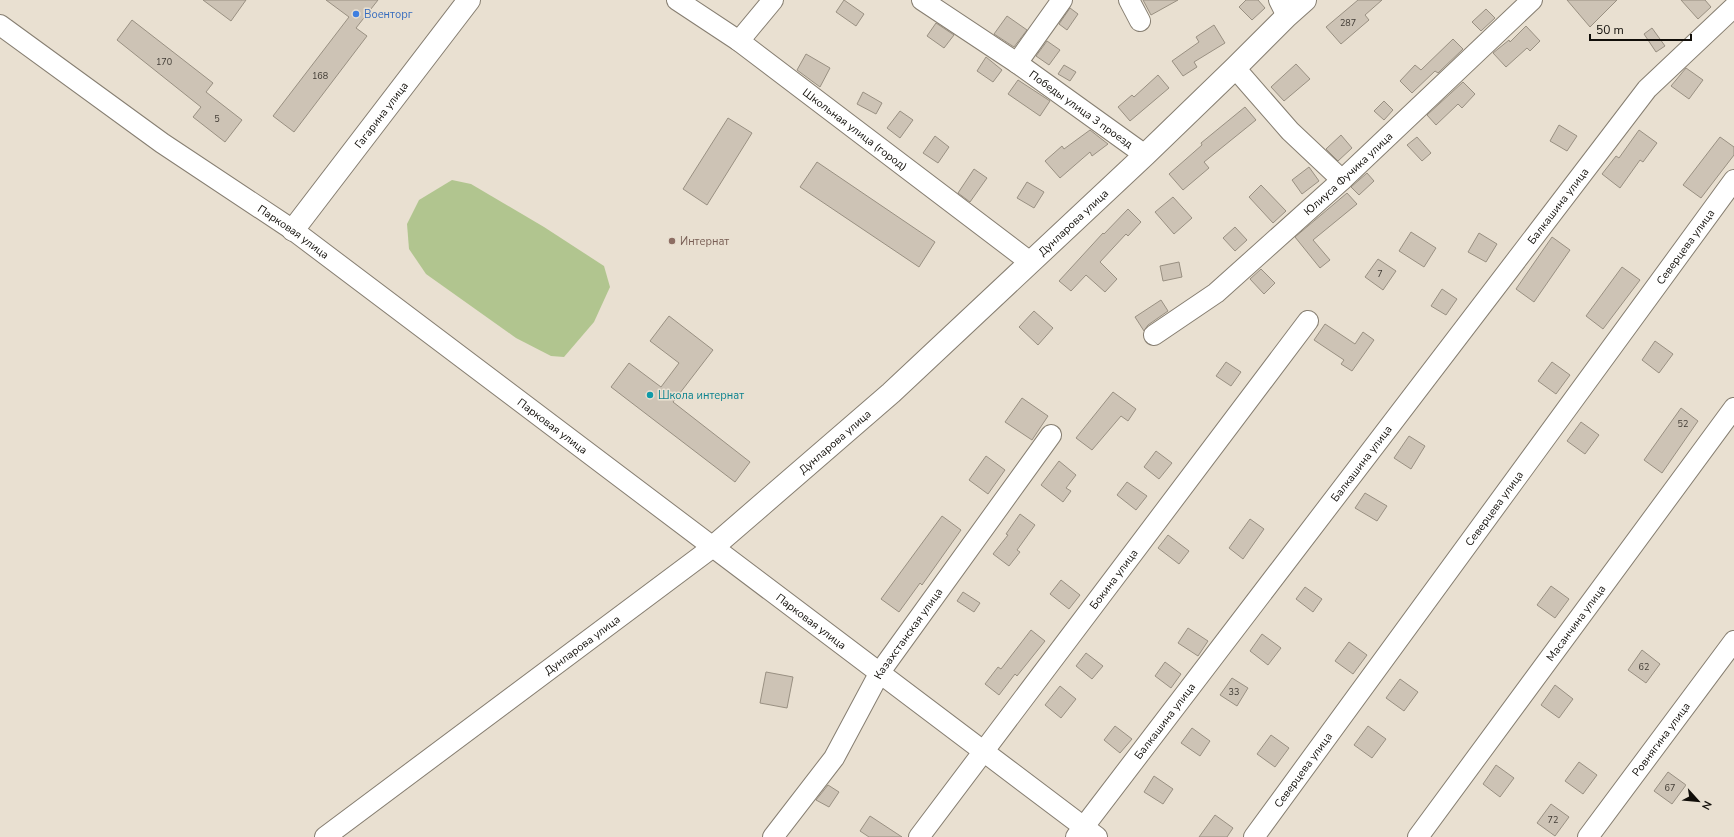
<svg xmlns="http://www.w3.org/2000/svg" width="1734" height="837" font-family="'Nunito Sans',sans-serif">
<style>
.green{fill:#b1c58f}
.building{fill:#cdc3b5;stroke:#999082}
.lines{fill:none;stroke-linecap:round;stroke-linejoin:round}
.minor-casing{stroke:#867e71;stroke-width:22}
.major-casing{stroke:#867e71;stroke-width:24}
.minor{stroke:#fff;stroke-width:20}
.major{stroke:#fff;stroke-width:22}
.shop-dot{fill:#3f7fe0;stroke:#e9e0d1;stroke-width:1.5}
.education-dot{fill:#8d6e63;stroke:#e9e0d1;stroke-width:1.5}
.culture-dot{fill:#0f9aa8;stroke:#e9e0d1;stroke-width:1.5}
.labels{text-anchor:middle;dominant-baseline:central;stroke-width:3;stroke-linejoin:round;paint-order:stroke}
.number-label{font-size:9px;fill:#403b34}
.shop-label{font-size:11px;fill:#366cbe;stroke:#e9e0d1;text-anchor:start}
.street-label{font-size:11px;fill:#110e09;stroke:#e9e0d1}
.education-label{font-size:11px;fill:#785e54;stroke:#e9e0d1;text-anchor:start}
.culture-label{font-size:11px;fill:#0d838f;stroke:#e9e0d1;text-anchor:start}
</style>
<rect width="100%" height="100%" fill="#e9e0d1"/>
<!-- green -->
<path class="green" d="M452 180 471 184 544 227 604 266 610 287 594 322 564 357 551 356 516 338 426 274 409 249 407 224 419 200Z"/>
<!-- building -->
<path class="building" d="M203 0H246L231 21Z
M326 0H378L356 28 367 36 294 132 273 116 349 17Z
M844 0 864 14 856 26 836 12Z
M1143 0H1178L1151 15Z
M1246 0H1258L1265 8 1252 20 1239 7Z
M1358 0H1382L1365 15 1369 20 1341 44 1326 27Z
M1567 0H1617L1590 27Z
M1681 0H1705L1711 7 1698 19Z
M1070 8 1078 14 1067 30 1059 24Z
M1486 9 1495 18 1481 31 1472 22Z
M1007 16 1027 30 1014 47 994 34Z
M132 20 213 83 206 92 242 120 225 142 193 117 201 107 117 40Z
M936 23 954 35 944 48 927 36Z
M1214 25 1225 43 1194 62 1197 67 1183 76 1172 61 1199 42 1196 37Z
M1526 26 1540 41 1530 51 1527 48 1506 67 1493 53 1509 40 1510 42Z
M1652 28 1665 46 1656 52 1644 34Z
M1453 39 1463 49 1438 73 1435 71 1412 93 1400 81 1415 65 1421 70Z
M1047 41 1060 50 1049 65 1036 56Z
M806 54 830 68 820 87 797 70Z
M986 57 1002 70 993 82 977 71Z
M1296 64 1310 79 1284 101 1271 87Z
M1064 65 1076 72 1070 81 1058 74Z
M1686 68 1703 80 1689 99 1671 86Z
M1158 75 1169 88 1130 121 1118 107 1132 95 1134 97Z
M1018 80 1050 101 1040 116 1008 94Z
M1463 82 1475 94 1462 108 1458 104 1436 125 1427 115Z
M863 92 882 103 876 114 857 104Z
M1384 101 1393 110 1384 120 1374 111Z
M1245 107 1256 120 1204 162 1209 168 1183 190 1169 174 1202 145 1201 143Z
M900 111 913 120 900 138 887 128Z
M728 118 752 133 707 205 683 189Z
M1559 125 1577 136 1567 151 1550 141Z
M1090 130 1108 144 1092 156 1090 152 1060 178 1045 161 1062 146 1064 149Z
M1639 130 1657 143 1643 162 1640 160 1620 188 1602 174 1616 156 1619 158Z
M1341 135 1352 148 1338 161 1326 149Z
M935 136 949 147 938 163 923 153Z
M1417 137 1431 153 1422 161 1407 145Z
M1720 137 1734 147V155L1701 198 1683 185Z
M817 162 935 242 919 267 800 187Z
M1309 167 1319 181 1302 194 1292 180Z
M974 169 987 178 970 202 958 193Z
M1367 173 1374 181 1359 195 1351 187Z
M1027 182 1044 192 1034 208 1017 198Z
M1261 185 1286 211 1273 223 1249 197Z
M1347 193 1357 204 1313 240 1330 260 1320 268 1295 237Z
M1173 197 1192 218 1174 234 1155 212Z
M1128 209 1141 222 1128 236 1126 234 1100 262 1117 279 1105 292 1086 275 1071 291 1059 281 1103 233 1104 234Z
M1235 227 1247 240 1235 251 1223 238Z
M1411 232 1436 248 1424 267 1399 251Z
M1479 233 1497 244 1486 262 1468 252Z
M1552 237 1570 250 1534 302 1516 289Z
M1378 259 1396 271 1383 290 1365 277Z
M1179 262 1182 277 1163 281 1160 266Z
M1622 267 1640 280 1603 329 1586 316Z
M1261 269 1275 283 1264 294 1250 279Z
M1442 289 1457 299 1446 315 1431 306Z
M1161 300 1168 311 1148 325 1144 331 1135 317Z
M1034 311 1053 328 1038 345 1019 327Z
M669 316 713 350 673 402 750 462 735 482 611 387 629 363 661 387 679 363 650 341Z
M1325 324 1355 344 1363 332 1374 340 1352 371 1341 364 1344 360 1314 340Z
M1655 341 1673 354 1659 373 1642 360Z
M1226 362 1241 372 1231 386 1216 376Z
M1552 362 1570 375 1556 394 1538 381Z
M1113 392 1136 409 1128 421 1121 416 1092 450 1076 438Z
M1022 398 1048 416 1032 440 1005 422Z
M1681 408 1698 421 1662 473 1644 460Z
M1581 422 1599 435 1585 454 1567 441Z
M1409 436 1425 446 1411 469 1394 458Z
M1156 451 1172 463 1159 479 1144 467Z
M986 456 1005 470 988 494 969 480Z
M1059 461 1076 475 1066 488 1071 491 1063 502 1041 485Z
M1127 482 1147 496 1136 510 1117 495Z
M1365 493 1387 506 1377 521 1355 508Z
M1020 514 1035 525 1017 550 1020 552 1009 566 993 554 1008 535 1006 534Z
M942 516 961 530 922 585 920 583 899 612 881 599Z
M1250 519 1264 529 1243 559 1229 548Z
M1168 535 1189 551 1179 564 1158 548Z
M1061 580 1080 595 1069 609 1050 594Z
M1551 586 1569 599 1555 618 1537 605Z
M1305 587 1322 599 1313 612 1296 599Z
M963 592 980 603 974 612 957 601Z
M1188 628 1208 641 1198 656 1178 643Z
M1031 630 1045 641 1017 676 1015 674 999 695 985 684 998 667 1001 669Z
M1262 634 1281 648 1268 665 1250 651Z
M1349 642 1367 655 1353 674 1335 661Z
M1642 650 1660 664 1646 683 1628 670Z
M1086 653 1103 666 1092 679 1076 666Z
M1165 662 1181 674 1171 688 1155 676Z
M766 672 793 677 787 708 760 703Z
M1232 678 1248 688 1237 706 1220 695Z
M1400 679 1418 692 1404 711 1386 698Z
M1555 685 1573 699 1559 718 1541 705Z
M1060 686 1076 699 1061 718 1045 705Z
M1115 726 1132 739 1120 753 1104 740Z
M1368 726 1386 739 1372 758 1354 745Z
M1192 728 1210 741 1200 756 1181 743Z
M1271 735 1289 748 1275 767 1257 754Z
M1579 762 1597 775 1583 794 1565 781Z
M1496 765 1514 778 1500 797 1483 784Z
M1668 772 1686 785 1672 804 1654 791Z
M1154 776 1173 789 1163 804 1144 792Z
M828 785 839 792 829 807 816 800Z
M1551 804 1569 817 1555 836 1537 823Z
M1215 815 1233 828 1227 837H1199Z
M870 816 902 837H869L860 831Z"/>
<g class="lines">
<!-- minor casing -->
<g class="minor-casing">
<g id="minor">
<path id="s1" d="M677 0 739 41 1030 262"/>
<path id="s2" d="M922 0 1017 63 1145 155"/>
<path d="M1129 0 1140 21"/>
<path d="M1279 0 1287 16"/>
<path id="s3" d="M0 25 162 143 293 230 1097 837"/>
<path d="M739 41 773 0"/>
<path d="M1017 63 1062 0"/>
<path d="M1235 68 1290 131 1342 180"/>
<path id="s4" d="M1154 335 1216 293 1342 180 1532 0"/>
<path id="s5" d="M325 837 713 547"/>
<path id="s6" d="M773 837 834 758 880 672 1051 435"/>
<path id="s7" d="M919 837 1308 321"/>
<path id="s8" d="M1076 837 1647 89 1734 7"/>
<path id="s9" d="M1254 837 1734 180"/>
<path id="s10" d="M1418 837 1734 408"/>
<path id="s11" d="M1588 837 1734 641"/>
</g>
</g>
<!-- major casing -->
<g class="major-casing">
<g id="major">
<path id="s12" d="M293 230 469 0"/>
<path id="s13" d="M713 547 891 393 1145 155 1235 68 1287 16 1305 0"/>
</g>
</g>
<!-- minor -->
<use href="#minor" class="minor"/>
<!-- major -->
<use href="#major" class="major"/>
</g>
<!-- markers -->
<circle class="shop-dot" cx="356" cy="14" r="4"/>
<circle class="education-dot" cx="672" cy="241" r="4"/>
<circle class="culture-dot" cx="650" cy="395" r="4"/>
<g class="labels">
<!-- number labels -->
<g class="number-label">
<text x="1348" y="23">287</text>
<text x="164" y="62">170</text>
<text x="320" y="76">168</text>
<text x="217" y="119">5</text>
<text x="1380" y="274">7</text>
<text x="1683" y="424">52</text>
<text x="1644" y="667">62</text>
<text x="1234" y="692">33</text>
<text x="1670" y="788">67</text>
<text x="1553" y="820">72</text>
</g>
<!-- shop labels -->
<g class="shop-label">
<text x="364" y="14">Военторг</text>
</g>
<!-- street labels -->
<g class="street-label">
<text stroke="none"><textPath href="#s2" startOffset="193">Победы улица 3 проезд</textPath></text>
<text stroke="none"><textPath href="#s12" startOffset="145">Гагарина улица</textPath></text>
<text stroke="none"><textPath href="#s1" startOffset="220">Школьная улица (город)</textPath></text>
<text stroke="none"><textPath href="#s4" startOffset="253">Юлиуса Фучика улица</textPath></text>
<text stroke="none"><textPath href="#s8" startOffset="794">Балкашина улица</textPath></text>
<text stroke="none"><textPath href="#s13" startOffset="485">Дунларова улица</textPath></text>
<text stroke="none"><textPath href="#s3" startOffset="359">Парковая улица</textPath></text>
<text stroke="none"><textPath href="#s9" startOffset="731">Северцева улица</textPath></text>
<text stroke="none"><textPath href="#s3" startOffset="683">Парковая улица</textPath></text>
<text stroke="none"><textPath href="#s13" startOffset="161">Дунларова улица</textPath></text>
<text stroke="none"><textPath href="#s8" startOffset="470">Балкашина улица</textPath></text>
<text stroke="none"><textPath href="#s9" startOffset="407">Северцева улица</textPath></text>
<text stroke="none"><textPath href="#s7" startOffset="323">Бокина улица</textPath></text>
<text stroke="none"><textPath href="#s3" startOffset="1007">Парковая улица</textPath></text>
<text stroke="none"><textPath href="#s10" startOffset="266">Масанчина улица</textPath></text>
<text stroke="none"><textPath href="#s6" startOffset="245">Казахстанская улица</textPath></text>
<text stroke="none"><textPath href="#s5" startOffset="321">Дунларова улица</textPath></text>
<text stroke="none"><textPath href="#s8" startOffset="146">Балкашина улица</textPath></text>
<text stroke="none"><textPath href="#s11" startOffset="122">Ровнягина улица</textPath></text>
<text stroke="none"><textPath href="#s9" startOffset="83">Северцева улица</textPath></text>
</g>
<!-- education labels -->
<g class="education-label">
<text x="680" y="241">Интернат</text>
</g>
<!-- culture labels -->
<g class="culture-label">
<text x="658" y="395">Школа интернат</text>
</g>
</g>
<!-- north arrow -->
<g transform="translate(1698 801) rotate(117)" stroke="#e9e0d1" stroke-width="3" paint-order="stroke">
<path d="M0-3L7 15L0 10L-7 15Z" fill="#110e09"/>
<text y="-6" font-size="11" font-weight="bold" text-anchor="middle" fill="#110e09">N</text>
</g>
<!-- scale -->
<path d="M1590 34v6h101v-6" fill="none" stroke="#110e09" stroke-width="2"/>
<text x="1596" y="34" font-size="12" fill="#110e09" stroke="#e9e0d1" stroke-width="3" paint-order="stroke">50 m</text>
</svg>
